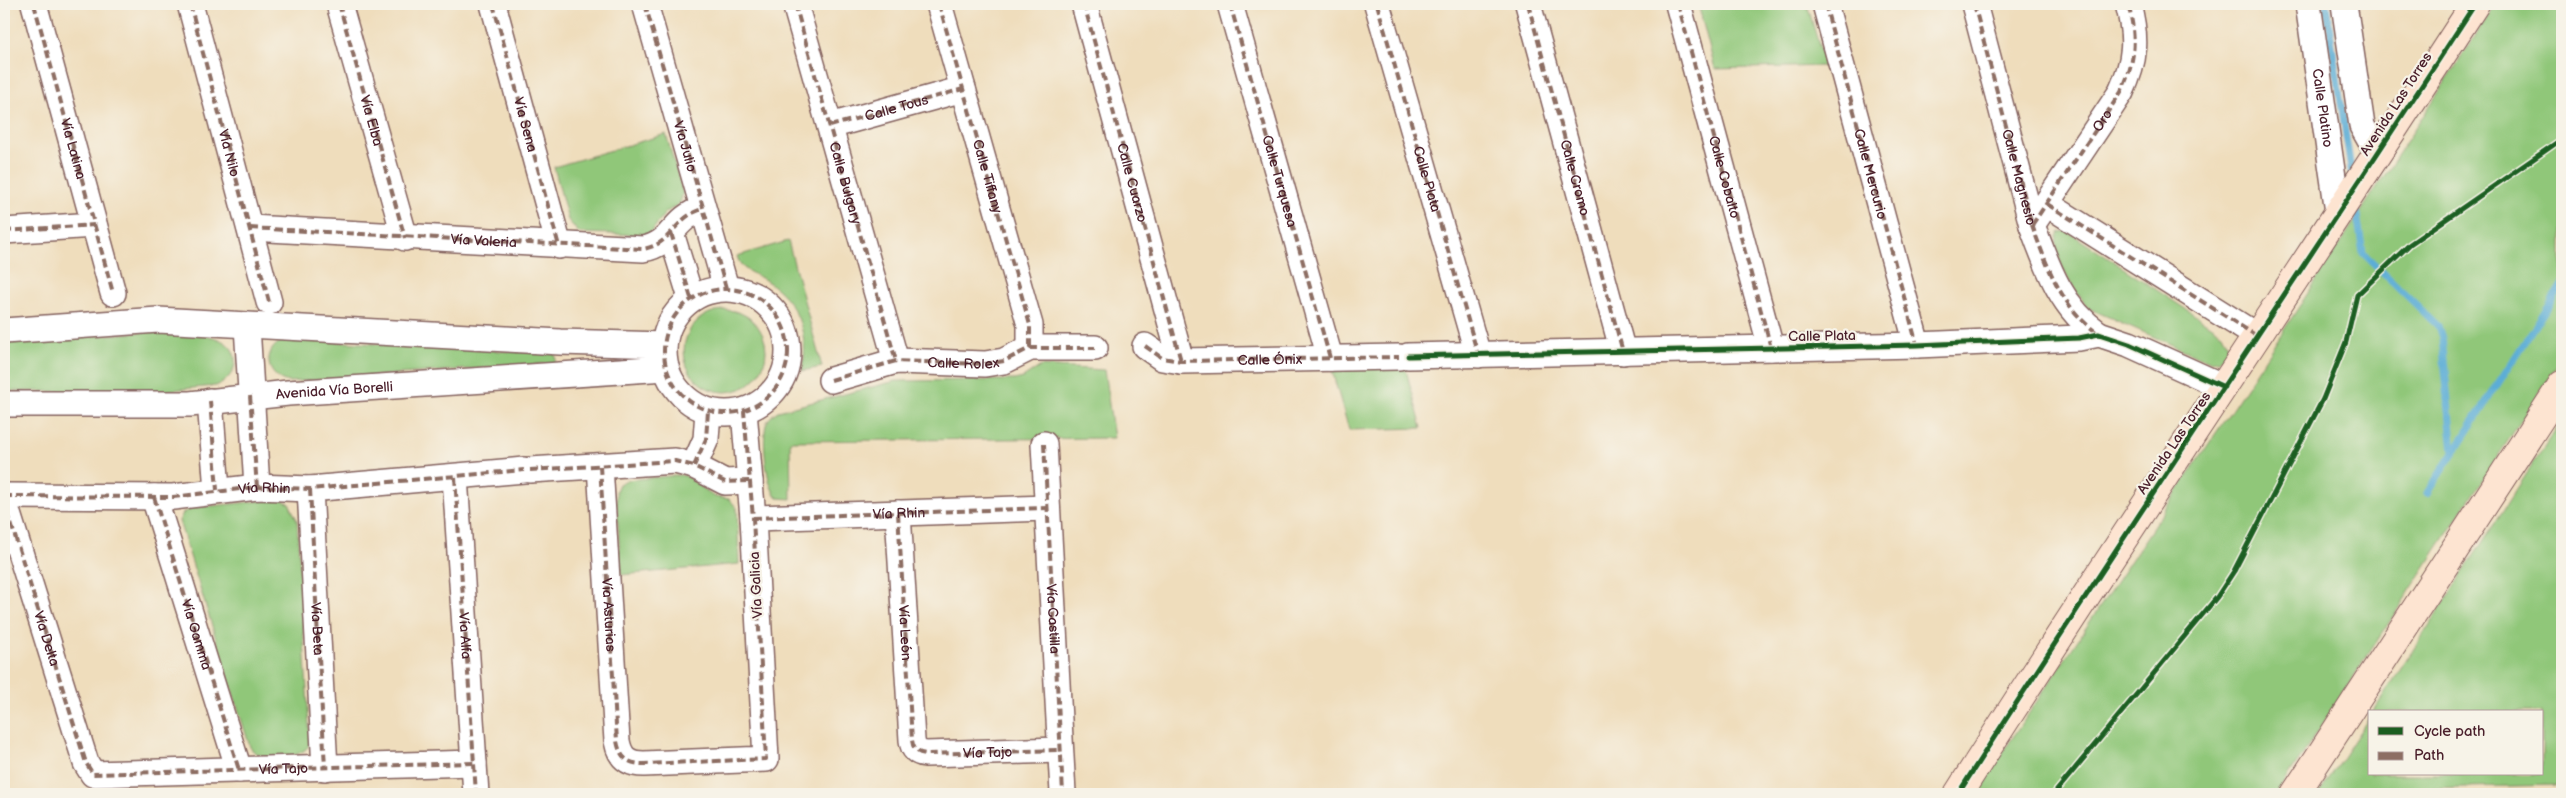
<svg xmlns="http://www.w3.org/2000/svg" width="2566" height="798" font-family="'Balsamiq Sans',sans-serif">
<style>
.green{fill:#90c779;stroke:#6d7352}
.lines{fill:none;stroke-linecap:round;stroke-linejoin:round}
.stream{stroke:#5badd6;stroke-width:7}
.street-casing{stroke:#84625e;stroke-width:28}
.secondary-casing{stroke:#84625e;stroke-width:30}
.street{stroke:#fff;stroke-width:25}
.secondary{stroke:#fde4d1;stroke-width:28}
.quiet{stroke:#8d6e63;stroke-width:4;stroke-dasharray:8 4;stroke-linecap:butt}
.cycleway-casing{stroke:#f7f3e8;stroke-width:8}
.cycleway{stroke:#1b5e20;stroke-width:5}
.labels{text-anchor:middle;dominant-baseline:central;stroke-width:4.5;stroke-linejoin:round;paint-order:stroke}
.street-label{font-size:14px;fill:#4a1f2b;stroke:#f7f3e8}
</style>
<rect width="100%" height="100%" fill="#f7f3e8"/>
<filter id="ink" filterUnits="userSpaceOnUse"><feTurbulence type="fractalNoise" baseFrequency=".02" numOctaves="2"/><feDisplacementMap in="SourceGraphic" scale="10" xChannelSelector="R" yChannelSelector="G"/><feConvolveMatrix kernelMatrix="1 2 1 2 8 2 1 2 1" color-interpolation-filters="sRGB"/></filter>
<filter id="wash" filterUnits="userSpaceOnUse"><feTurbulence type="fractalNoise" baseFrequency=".0096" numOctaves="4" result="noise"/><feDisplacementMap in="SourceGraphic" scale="20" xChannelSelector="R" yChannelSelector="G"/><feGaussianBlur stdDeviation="1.12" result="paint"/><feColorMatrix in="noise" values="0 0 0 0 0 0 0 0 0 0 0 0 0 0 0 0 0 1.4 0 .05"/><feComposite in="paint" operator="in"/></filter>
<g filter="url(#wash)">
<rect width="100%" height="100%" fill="#efddbc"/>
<!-- green -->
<path class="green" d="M1698 4H1807L1825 66 1715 69Z
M2496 4H2562V358L2277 794H1975L2250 382Z
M666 134 683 193 680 203 665 213 652 231 646 235 579 233 568 220 554 167Z
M2067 231 2222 333 2228 345 2226 354 2219 360 2209 361 2088 308C2075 289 2052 260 2057 236L2060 232Z
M788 241 822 367 802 371C810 334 797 300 765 280 752 272 741 271 737 256Z
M684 351a41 41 0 1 1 82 0a41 41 0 1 1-82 0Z
M144 332C168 333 239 326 235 364 233 375 225 382 216 386L149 392 4 391V343Z
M288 339 555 354 556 361 555 363 288 382C263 376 262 345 288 339Z
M1404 363 1422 428 1349 430 1332 371Z
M1041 366 1104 370 1114 438 790 441 791 499 778 498C766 489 761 436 767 422 770 417 774 413 778 411L896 381 1014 380 1023 378Z
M2562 419V785L2419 788V794H2319L2370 716V774H2542V712H2373Z
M680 475 686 476 715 497 729 499 737 508 739 564 621 575 616 491 619 484 627 480Z
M279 499 289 503 297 520 310 743C305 760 258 763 250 747L179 521 183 513 192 508Z"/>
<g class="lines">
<!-- stream -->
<path class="stream" d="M2326 4 2352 176
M2355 202 2363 253 2438 326 2442 338 2453 453
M2427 493 2562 285"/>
</g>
</g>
<g filter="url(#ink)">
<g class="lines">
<!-- street casing -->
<g class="street-casing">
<g id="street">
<path id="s1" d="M34 4 113 293"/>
<path d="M190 4 269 302"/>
<path id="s2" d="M339 4 405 238"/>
<path id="s3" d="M493 4 559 246"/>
<path d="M645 4 726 288"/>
<path d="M795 4 896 361"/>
<path id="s4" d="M939 4 1030 325V348"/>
<path d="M1084 4 1181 361"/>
<path d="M1230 4 1330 358"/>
<path d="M1377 4 1478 355"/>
<path d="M1528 4 1623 352"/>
<path d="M1678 4 1771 348"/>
<path d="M1825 4 1917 345"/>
<path id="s5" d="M1974 4 2032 225C2047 266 2061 308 2099 334"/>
<path id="s6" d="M2308 4 2338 212"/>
<path d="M2344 4 2362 126 2370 140 2381 149"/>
<path id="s7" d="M830 126 963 89"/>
<path d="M2047 204 2257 336"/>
<path d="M2032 225 2121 92C2136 60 2137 38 2128 4"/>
<path d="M250 228 643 249C673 244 672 219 702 209"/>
<path d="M4 231 94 225"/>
<path d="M671 233 691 298"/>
<circle cx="726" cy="351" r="62"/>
<path d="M247 326 257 487"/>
<path d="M4 331 158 320 560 342 664 345"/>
<path d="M1145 346 1162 358 1181 361 1399 357"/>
<path d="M1408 356 1917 345 2079 338 2099 334 2129 344 2224 387"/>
<path d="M831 380 896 361 985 364 1004 361 1030 348H1095"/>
<path d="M210 401 217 490"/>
<path id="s8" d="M4 404H190L288 393 666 368"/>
<path d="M1044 444 1063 793"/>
<path d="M600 466 617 741C620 758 628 764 644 764L766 759 753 518 744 411"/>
<path d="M694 466 706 439 708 411"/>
<path d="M530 470 675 461 694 466 725 482 750 481"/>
<path id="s9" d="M455 477 476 794"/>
<path d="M310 489 325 768"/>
<path id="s10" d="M4 496 173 497 257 487 310 489 524 470"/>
<path id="s11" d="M154 497 239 770"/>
<path id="s12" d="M4 501 86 763 93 774 474 763"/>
<path id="s13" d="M898 513 912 740C913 749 917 753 926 754L1060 750"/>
<path id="s14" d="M753 518 1047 508"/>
</g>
</g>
<!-- secondary casing -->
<g class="secondary-casing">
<path id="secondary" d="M1958 794C2127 528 2304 268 2475 4
M2295 794 2562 385"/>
</g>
<!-- street -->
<use href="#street" class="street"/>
<!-- secondary -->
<use href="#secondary" class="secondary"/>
<!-- quiet -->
<g class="quiet">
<path d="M34 4 113 293"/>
<path id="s15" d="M190 4 269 302"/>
<path d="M339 4 405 238"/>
<path d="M493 4 559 246"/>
<path id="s16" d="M645 4 726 288"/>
<path id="s17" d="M795 4 896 361"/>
<path d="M939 4 1030 325V348"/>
<path id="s18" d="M1084 4 1181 361"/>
<path id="s19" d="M1230 4 1330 358"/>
<path id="s20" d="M1377 4 1478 355"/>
<path id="s21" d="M1528 4 1623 352"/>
<path id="s22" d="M1678 4 1771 348"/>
<path id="s23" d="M1825 4 1917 345"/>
<path d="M1974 4 2032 225C2047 266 2061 308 2099 334"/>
<path d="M830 126 963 89"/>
<path d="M2047 204 2257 336"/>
<path id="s24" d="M2032 225 2121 92C2136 60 2137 38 2128 4"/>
<path id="s25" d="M250 228 643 249C673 244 672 219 702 209"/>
<path d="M4 231 94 225"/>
<path d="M671 233 691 298"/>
<circle cx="726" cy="351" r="62"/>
<path id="s26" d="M1145 346 1162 358 1181 361 1399 357"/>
<path id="s27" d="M831 380 896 361 985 364 1004 361 1030 348H1095"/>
<path d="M250 396 257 487"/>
<path d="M210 401 217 490"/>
<path id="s28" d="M1044 444 1063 793"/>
<path id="s29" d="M600 466 617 741C620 758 628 764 644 764L766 759 753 518 744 411"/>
<path d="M694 466 706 439 708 411"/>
<path d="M530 470 675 461 694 466 725 482 750 481"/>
<path d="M455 477 476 794"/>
<path id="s30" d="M310 489 325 768"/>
<path d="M4 496 173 497 257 487 310 489 524 470"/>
<path d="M154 497 239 770"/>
<path d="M4 501 86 763 93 774 474 763"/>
<path d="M898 513 912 740C913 749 917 753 926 754L1060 750"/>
<path d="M753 518 1047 508"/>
</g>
<!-- cycleway casing -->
<g class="cycleway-casing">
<path id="cycleway" d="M1408 356 1917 345 2079 338 2099 334 2129 344 2224 387
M1958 794C2127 528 2304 268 2475 4
M2054 794 2217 597 2234 571 2323 399 2346 342 2357 295 2410 244 2562 139"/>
</g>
<!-- cycleway -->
<use href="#cycleway" class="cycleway"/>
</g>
</g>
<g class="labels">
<!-- street labels -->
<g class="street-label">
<text transform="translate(2396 104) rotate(-57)">Avenida Las Torres</text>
<text stroke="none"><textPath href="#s7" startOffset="69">Calle Tous</textPath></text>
<text stroke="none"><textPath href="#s6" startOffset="105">Calle Platino</textPath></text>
<text stroke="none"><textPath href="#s2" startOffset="121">Vía Elba</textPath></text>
<text stroke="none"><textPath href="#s24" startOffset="126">Oro</textPath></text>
<text stroke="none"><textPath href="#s3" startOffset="125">Vía Sena</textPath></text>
<text stroke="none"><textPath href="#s16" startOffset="148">Vía Julio</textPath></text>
<text stroke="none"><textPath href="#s1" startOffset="150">Vía Latina</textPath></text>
<text stroke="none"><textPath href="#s15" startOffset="154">Vía Nilo</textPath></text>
<text stroke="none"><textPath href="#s23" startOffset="176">Calle Mercurio</textPath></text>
<text stroke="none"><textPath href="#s4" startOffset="179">Calle Tiffany</textPath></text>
<text stroke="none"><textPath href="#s22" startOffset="179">Calle Cobalto</textPath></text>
<text stroke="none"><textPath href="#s5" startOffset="179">Calle Magnesio</textPath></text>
<text stroke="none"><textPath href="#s21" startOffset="180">Calle Cromo</textPath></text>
<text stroke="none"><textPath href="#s20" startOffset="182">Calle Plata</textPath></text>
<text stroke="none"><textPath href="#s19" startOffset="184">Calle Turquesa</textPath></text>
<text stroke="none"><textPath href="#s17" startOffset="186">Calle Bulgary</textPath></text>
<text stroke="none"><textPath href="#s18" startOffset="185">Calle Cuarzo</textPath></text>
<text stroke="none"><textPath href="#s25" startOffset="234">Vía Valeria</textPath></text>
<text transform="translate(1822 336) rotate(-1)">Calle Plata</text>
<text stroke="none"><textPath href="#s26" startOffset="129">Calle Ónix</textPath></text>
<text stroke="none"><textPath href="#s27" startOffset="135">Calle Rolex</textPath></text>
<text stroke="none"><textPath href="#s8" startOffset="331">Avenida Vía Borelli</textPath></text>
<text transform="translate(2174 443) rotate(-56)">Avenida Las Torres</text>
<text stroke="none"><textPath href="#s10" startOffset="261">Vía Rhin</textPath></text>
<text stroke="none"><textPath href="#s14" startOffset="146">Vía Rhin</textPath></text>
<text transform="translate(756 585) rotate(-93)">Vía Galicia</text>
<text stroke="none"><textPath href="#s29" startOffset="149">Vía Asturias</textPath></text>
<text stroke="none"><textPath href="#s28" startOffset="175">Vía Castilla</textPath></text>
<text stroke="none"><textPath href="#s30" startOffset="140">Vía Beta</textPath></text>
<text stroke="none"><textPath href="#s13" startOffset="120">Vía León</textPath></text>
<text stroke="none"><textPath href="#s11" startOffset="144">Vía Gamma</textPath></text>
<text stroke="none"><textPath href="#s9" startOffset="159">Vía Alfa</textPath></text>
<text stroke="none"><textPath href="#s12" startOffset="144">Vía Delta</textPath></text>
<text stroke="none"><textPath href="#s13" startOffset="311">Vía Tajo</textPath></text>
<text stroke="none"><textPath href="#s12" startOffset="478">Vía Tajo</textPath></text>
</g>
</g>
<!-- margin -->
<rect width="2566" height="798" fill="none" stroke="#f7f3e8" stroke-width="20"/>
<!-- legend -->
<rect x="2368" y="710" width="175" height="65" fill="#f7f3e8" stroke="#b29e9c"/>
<rect x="2378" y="727" width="25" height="8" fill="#1b5e20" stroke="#b29e9c"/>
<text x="2414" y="736" font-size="15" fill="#4a1f2b">Cycle path</text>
<rect x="2378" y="752" width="25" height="8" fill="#8d6e63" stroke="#b29e9c"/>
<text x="2414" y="760" font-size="15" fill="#4a1f2b">Path</text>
</svg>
